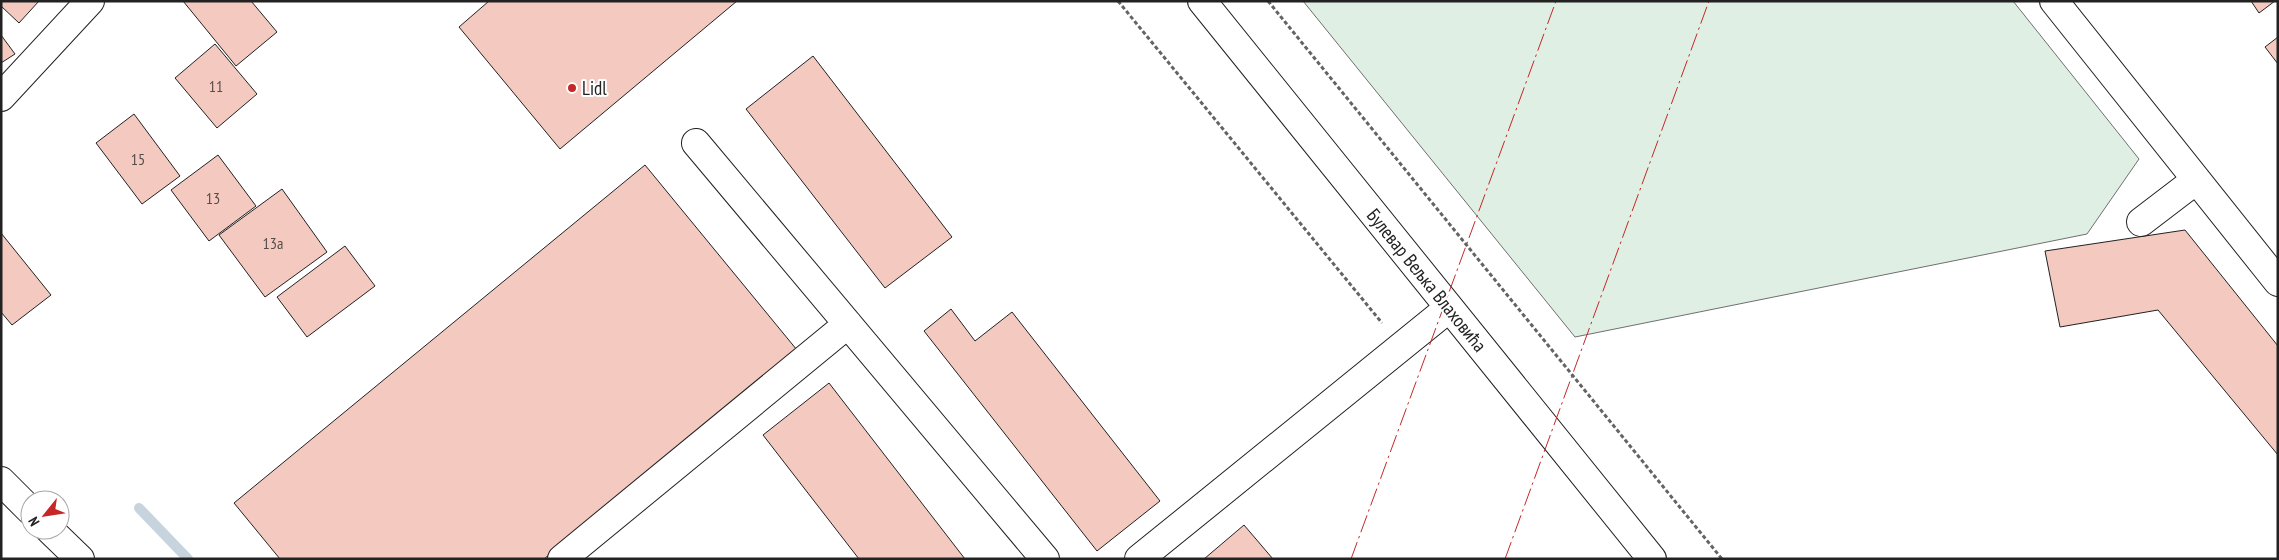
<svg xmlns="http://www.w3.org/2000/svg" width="2279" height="560" font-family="'PT Sans Narrow',sans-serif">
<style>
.green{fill:#e0efe3;stroke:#6f6f6f}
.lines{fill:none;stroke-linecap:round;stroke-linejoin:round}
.stream{stroke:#c7d3dd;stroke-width:10}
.building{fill:#f3c9c0;stroke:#222}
.minor-casing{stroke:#222;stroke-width:30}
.major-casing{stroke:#222;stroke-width:30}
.path{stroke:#646464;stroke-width:3;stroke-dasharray:4 2.5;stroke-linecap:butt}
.minor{stroke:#fff;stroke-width:28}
.major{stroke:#fff;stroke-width:28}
.power{stroke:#c62828;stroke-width:1;stroke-dasharray:18 4 2.5 4;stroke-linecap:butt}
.poi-dot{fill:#c62828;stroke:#fff;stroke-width:2}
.labels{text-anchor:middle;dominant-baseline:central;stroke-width:4;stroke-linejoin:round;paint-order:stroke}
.number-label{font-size:16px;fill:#564c4a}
.poi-label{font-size:19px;fill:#222;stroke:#fff;text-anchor:start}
.street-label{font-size:19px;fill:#222;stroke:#fff}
</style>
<rect width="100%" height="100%" fill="#fff"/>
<!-- green -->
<path class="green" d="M1303 1H2013L2139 159 2087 234 1575 337Z"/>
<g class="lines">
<!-- stream -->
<path class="stream" d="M139 508 188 559"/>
</g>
<!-- building -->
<path class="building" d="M1 1H39L19 23 1 6Z
M183 1H251L277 32 236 66Z
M489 1H737L560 149 459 27Z
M2251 1H2275L2259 13Z
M1 35 15 54 1 63Z
M2278 37V64L2265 47Z
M215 44 257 94 217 128 175 78Z
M813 56 952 237 885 288 746 109Z
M134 114 180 176 142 204 96 143Z
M218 155 256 206 209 241 171 190Z
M645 165 797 350 544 559H280L234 503Z
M282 189 327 252 265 297 219 235Z
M2185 230 2278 346V455L2158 310 2060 327 2045 251Z
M1 233 51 295 12 325 1 312Z
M345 246 375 286 307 337 277 297Z
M951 309 975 341 1012 312 1160 501 1097 551 924 331Z
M829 383 965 559H859L763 435Z
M1244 525 1273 559H1204Z"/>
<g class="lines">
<!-- minor casing -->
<g class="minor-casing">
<path id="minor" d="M2054 1 2278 282
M1 97 90 1
M696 143 1045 559
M2141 222 2196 180
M1 481 30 510
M50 530 80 559
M562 559 848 324
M1139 559 1449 308"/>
</g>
<!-- major casing -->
<g class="major-casing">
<path id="major" d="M1202 1 1652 559"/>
</g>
<!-- path -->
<path class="path" d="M1118 1 1382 323
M1268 1 1722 559"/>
<!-- minor -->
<use href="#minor" class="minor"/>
<!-- major -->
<use href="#major" class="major"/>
<!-- power -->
<path class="power" d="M1351 559 1556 1
M1505 559 1709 1"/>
</g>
<!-- markers -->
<circle class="poi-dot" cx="572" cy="88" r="5"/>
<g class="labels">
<!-- number labels -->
<g class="number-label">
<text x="216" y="86">11</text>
<text x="138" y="159">15</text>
<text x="213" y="198">13</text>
<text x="273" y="243">13a</text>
</g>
<!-- poi labels -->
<g class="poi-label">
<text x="582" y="88">Lidl</text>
</g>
<!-- street labels -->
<g class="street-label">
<text transform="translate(1427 280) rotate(51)">Булевар Вељка Влаховића</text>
</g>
</g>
<!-- border -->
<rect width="2279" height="560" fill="none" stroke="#222222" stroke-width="5"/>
<!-- north arrow -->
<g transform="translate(45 515) rotate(240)"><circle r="24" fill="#ffffff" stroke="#a7a7a7"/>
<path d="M0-4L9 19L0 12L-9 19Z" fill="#c62828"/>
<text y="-8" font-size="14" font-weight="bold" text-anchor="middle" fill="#222222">N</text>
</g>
</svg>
